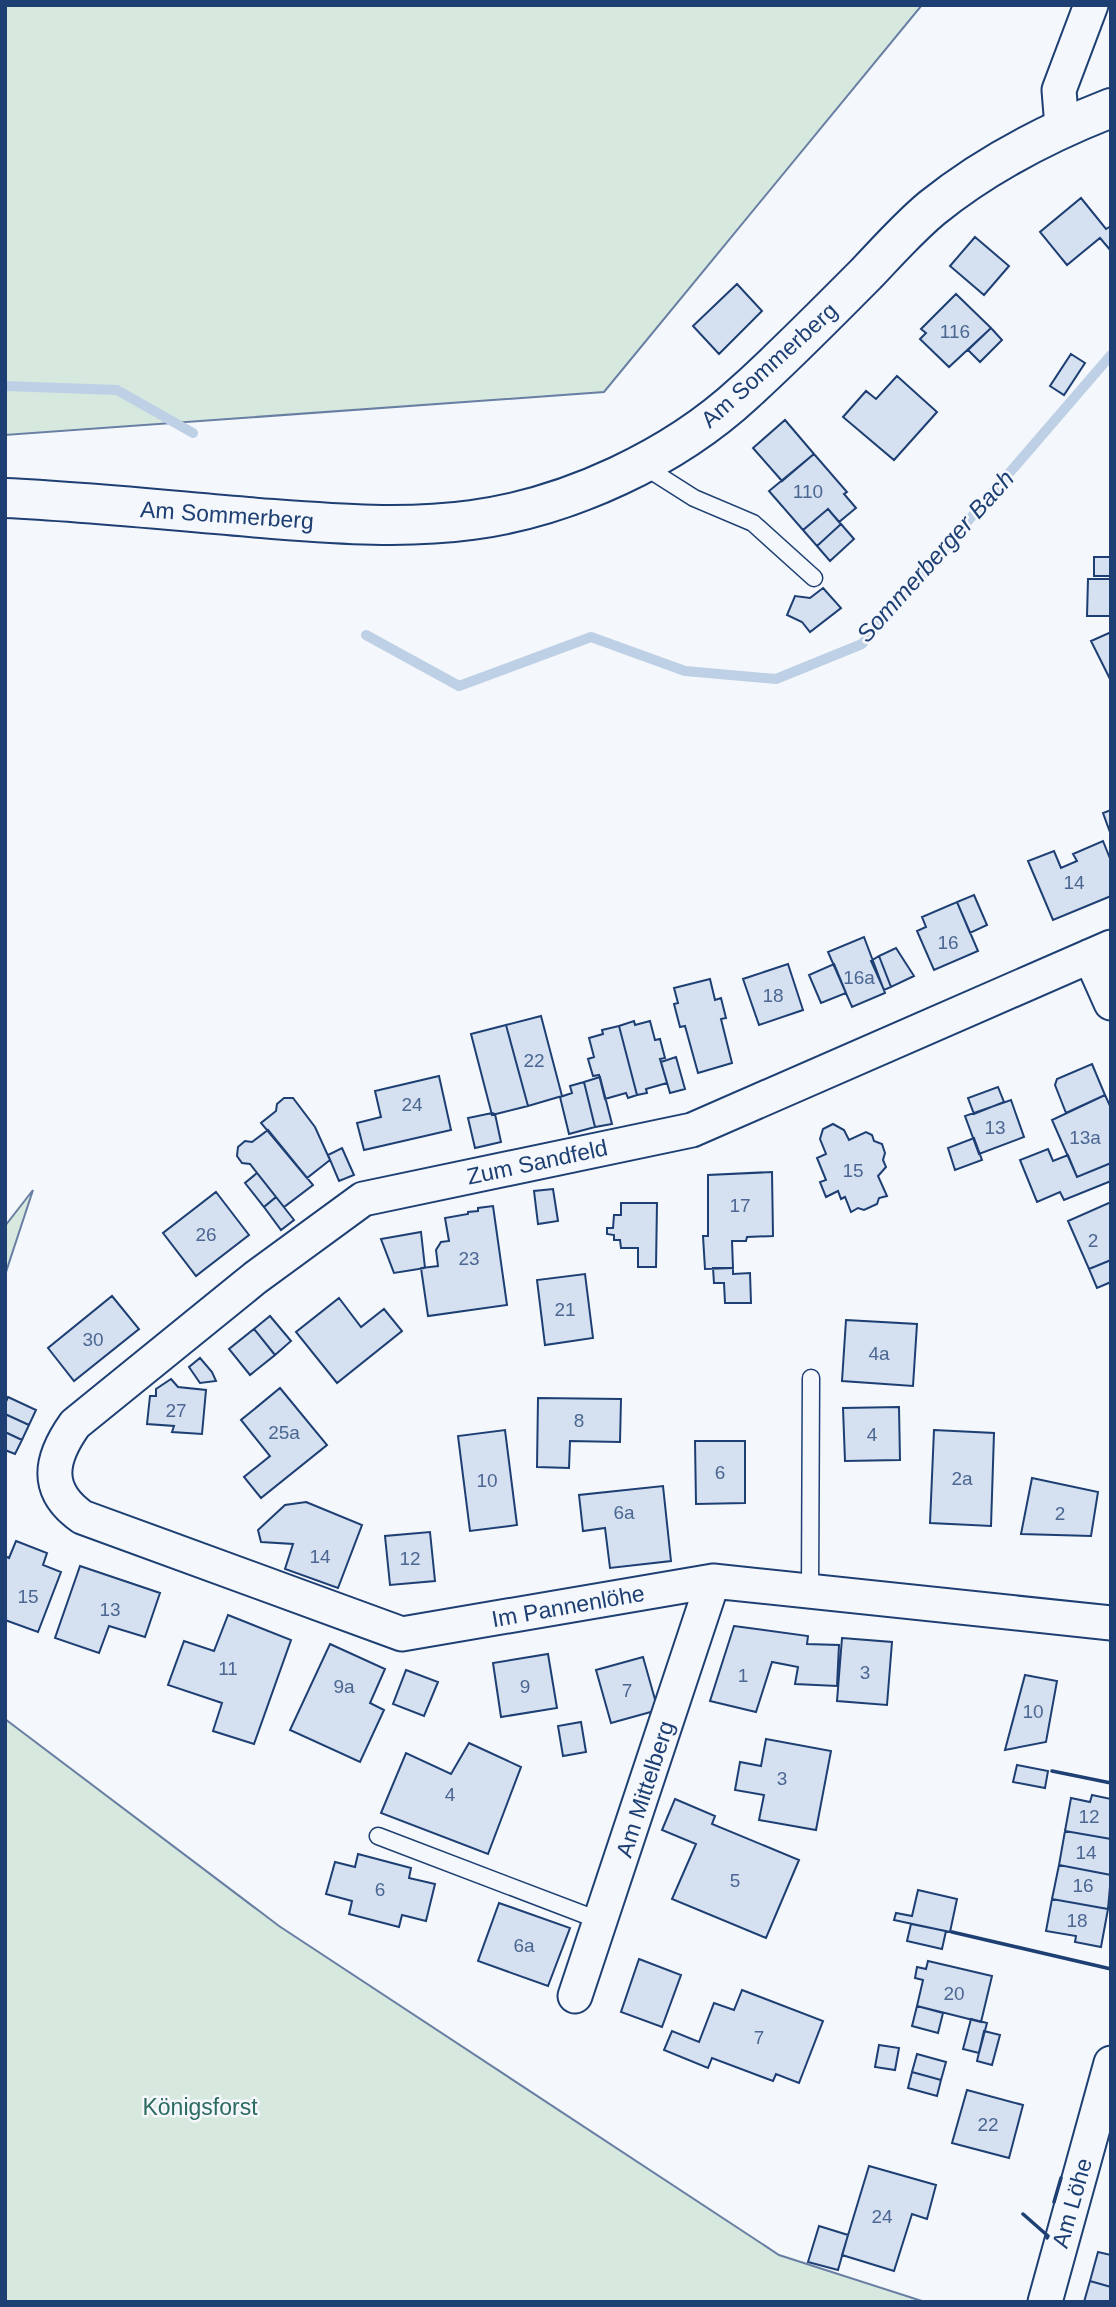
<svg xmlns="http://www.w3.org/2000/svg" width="1116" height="2307" font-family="Arial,sans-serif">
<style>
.green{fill:#d7e8df;stroke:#687fa3;stroke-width:2}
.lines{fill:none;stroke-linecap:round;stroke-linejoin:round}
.stream{stroke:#bed0e5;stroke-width:10}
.building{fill:#d5e0f0;stroke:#1d3f73;stroke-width:2}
.service-casing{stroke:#1d3f73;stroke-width:19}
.minor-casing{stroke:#1d3f73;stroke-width:37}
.tertiary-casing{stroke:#1d3f73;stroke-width:42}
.service{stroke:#f4f7fb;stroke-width:16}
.minor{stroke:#f4f7fb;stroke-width:33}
.tertiary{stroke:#f4f7fb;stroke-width:38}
.wall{stroke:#1d3f73;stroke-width:3.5}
.labels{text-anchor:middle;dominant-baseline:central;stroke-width:5;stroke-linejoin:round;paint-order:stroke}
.number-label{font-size:19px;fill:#4b6792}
.street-label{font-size:23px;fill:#1d3f73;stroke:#f4f7fb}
.park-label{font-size:23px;fill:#2c6c60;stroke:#f4f7fb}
.water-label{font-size:24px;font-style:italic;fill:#1d3f73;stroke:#f4f7fb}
</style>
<rect width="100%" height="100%" fill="#f4f7fb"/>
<!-- green -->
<path class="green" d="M5 5H922L604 392 5 435Z
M33 1190 5 1275V1226Z
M5 1719 279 1926 779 2255 925 2302H5Z"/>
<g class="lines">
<!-- stream -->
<path class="stream" d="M5 386 117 390 193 433
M366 635 459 686 591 637 685 671 776 679 862 644 1111 355"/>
</g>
<!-- building -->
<path class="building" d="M1081 198 1106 229 1111 226V251L1100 238 1067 265 1040 232Z
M975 237 1009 266 984 295 950 266Z
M737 284 762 311 719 354 693 326Z
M956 294 991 328 949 367 920 339 926 333 921 329Z
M991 328 1002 340 980 362 968 350Z
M1071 354 1085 363 1064 395 1050 386Z
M897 376 937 412 894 460 843 417 866 391 876 399Z
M785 420 814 454 782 481 753 448Z
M814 454 847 492 844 494 856 508 839 522 828 509 803 530 769 491Z
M828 509 841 524 817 546 803 530Z
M841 524 854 539 830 561 817 546Z
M1094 557H1111V576H1094Z
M1088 579H1111V616H1087Z
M823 588 841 608 810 632 802 622 787 615 795 596 810 598Z
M1109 633 1111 636V681L1091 641Z
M1111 810V835L1103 813Z
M1103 841 1111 861V896L1053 920 1028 861 1054 851 1061 868 1077 861 1073 854Z
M974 895 987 925 970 933 957 902Z
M957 902 978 951 934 970 917 931 926 927 922 917Z
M864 937 885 993 852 1007 828 952Z
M896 948 914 976 891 987 879 956Z
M879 956 891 987 884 990 871 961Z
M788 964 803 1010 759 1025 743 979Z
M834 964 846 993 821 1003 809 975Z
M710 979 715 1000 721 998 726 1018 721 1019 732 1063 698 1073 685 1026 680 1027 674 1004 678 1003 674 988Z
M541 1016 562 1096 528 1106 506 1025Z
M634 1021 635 1025 650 1021 655 1040 660 1039 665 1058 660 1059 667 1083 646 1089 647 1093 637 1095 619 1026Z
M506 1025 528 1106 492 1115 471 1034Z
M619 1026 637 1095 628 1098 626 1093 605 1099 599 1075 593 1076 588 1059 594 1057 589 1038 603 1034 602 1030Z
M676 1057 685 1089 670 1093 661 1062Z
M1092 1064 1105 1095 1066 1113 1055 1085 1057 1079Z
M439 1076 451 1130 364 1150 357 1123 381 1117 375 1091Z
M600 1077 612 1124 595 1127 584 1082Z
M584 1082 595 1127 569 1134 560 1097 572 1093 570 1086Z
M998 1087 1004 1102 974 1114 968 1098Z
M1105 1095 1111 1108V1163L1077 1177 1052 1120Z
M284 1098H293L315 1127 330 1160 307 1178 261 1123 276 1111 277 1104Z
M1011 1100 1024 1137 979 1154 965 1116Z
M492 1113 495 1114 501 1142 475 1148 468 1118Z
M833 1124 844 1130 849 1140 866 1132 872 1135 874 1141 882 1144 885 1153 883 1160 886 1167 878 1176 887 1196 879 1198 877 1204 864 1210 858 1208 851 1212 845 1197 841 1199 838 1191 826 1197 820 1182 826 1180 817 1158 826 1154 820 1139 823 1129Z
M268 1130 313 1185 284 1207 250 1164 242 1163 237 1156 238 1147 245 1141 252 1142Z
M974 1138 982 1160 955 1170 948 1148Z
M342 1148 354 1175 339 1181 328 1155Z
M1048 1149 1053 1161 1068 1155 1077 1177 1111 1163V1181L1064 1200 1060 1192 1037 1202 1020 1160Z
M772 1172 773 1236 747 1237 746 1241H732L733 1268 705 1269 703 1236H708V1175Z
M257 1173 276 1197 264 1207 245 1183Z
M553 1189 558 1221 538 1224 534 1191Z
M216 1192 249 1235 196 1276 163 1233Z
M276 1197 294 1220 281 1230 264 1207Z
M1111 1202V1260L1089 1269 1068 1221Z
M621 1203H657L656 1267H638V1248H621L620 1240H614V1235L607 1234V1228H613L614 1215H621Z
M493 1206 507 1305 428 1316 421 1268 438 1266 436 1250 441 1242 449 1241 445 1218 468 1214V1212L478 1211V1208Z
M421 1232 425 1268 394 1273 381 1239Z
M1111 1260V1282L1097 1288 1089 1269Z
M713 1268H733V1274L750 1273 751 1303H725L724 1283H714Z
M585 1274 593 1338 545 1345 537 1280Z
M112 1296 139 1329 74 1381 48 1348Z
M339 1298 361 1327 384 1309 402 1331 337 1383 296 1332Z
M270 1316 291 1341 275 1355 254 1329Z
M846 1320 917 1324 913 1386 842 1381Z
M254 1329 275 1355 250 1375 229 1349Z
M200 1358 212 1372 216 1381 200 1383 189 1367Z
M171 1379 178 1387 206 1390 202 1434 172 1432 174 1426 147 1424 150 1396H156V1389Z
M280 1388 327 1445 261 1498 244 1477 270 1456 241 1420Z
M8 1397 36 1410 29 1425 5 1414V1404Z
M538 1398 621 1399 620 1442 570 1441 569 1468 537 1467Z
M899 1407 900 1460 845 1461 843 1408Z
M5 1414 29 1425 22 1440 5 1432Z
M505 1430 517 1525 470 1531 458 1436Z
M934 1430 994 1433 991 1526 930 1523Z
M5 1432 22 1440 15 1454 5 1450Z
M695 1441H745V1503L696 1504Z
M1032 1478 1098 1492 1091 1536 1021 1534Z
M663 1486 671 1561 610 1568 605 1528 583 1531 579 1495Z
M306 1502 362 1525 338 1588 285 1569 293 1544 261 1542 258 1530 285 1505Z
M430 1532 435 1581 390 1585 385 1536Z
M16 1541 47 1553 43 1565 61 1572 38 1632 5 1620V1556L9 1558Z
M80 1566 160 1593 145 1637 109 1626 99 1653 55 1638Z
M228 1615 291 1640 254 1744 213 1731 222 1703 168 1685 184 1641 214 1651Z
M734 1626 808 1636 807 1644 839 1645 837 1686 795 1684 798 1667 772 1662 756 1712 710 1701Z
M842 1638 892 1642 887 1705 837 1701Z
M330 1644 385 1669 370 1703 384 1710 360 1762 290 1730Z
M548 1654 557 1708 501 1717 493 1663Z
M643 1657 658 1710 611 1723 596 1670Z
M406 1670 438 1682 424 1716 393 1704Z
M1025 1675 1057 1681 1046 1742 1005 1750Z
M581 1722 586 1752 563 1756 558 1726Z
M766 1739 831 1751 816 1830 759 1820 764 1795 735 1790 740 1762 761 1766Z
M469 1743 521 1767 488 1854 381 1813 406 1753 451 1774Z
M1017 1765 1048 1771 1045 1788 1013 1782Z
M1092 1795 1111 1799V1839L1065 1831 1071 1798 1090 1802Z
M675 1799 715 1816 712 1824 799 1860 766 1938 672 1899 696 1844 662 1830Z
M1065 1831 1111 1839V1875L1059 1865Z
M358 1854 411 1868 409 1878 435 1884 426 1921 402 1915 399 1927 349 1914 352 1901 326 1894 335 1862 355 1867Z
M1059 1865 1111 1875 1108 1909 1052 1899Z
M918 1890 957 1899 950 1932 894 1920 896 1913 912 1916Z
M1052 1899 1108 1909 1101 1947 1075 1942 1076 1936 1046 1931Z
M499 1903 570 1928 548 1986 478 1961Z
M911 1924 946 1931 942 1949 907 1941Z
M639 1959 681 1975 662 2027 621 2012Z
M928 1961 992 1976 981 2022 917 2006 923 1980 915 1978 917 1967 926 1969Z
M742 1990 823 2021 799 2083 776 2074 773 2081 712 2058 708 2068 664 2050 672 2031 699 2042 714 2003 734 2010Z
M917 2006 943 2013 938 2033 912 2026Z
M971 2019 987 2023 979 2053 963 2049Z
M984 2031 1000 2035 992 2065 977 2061Z
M879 2045 899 2048 895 2070 875 2067Z
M917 2054 946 2062 941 2080 912 2072Z
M912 2072 941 2080 937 2096 908 2088Z
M967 2090 1023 2105 1009 2158 952 2143Z
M869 2166 936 2185 927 2219 912 2214 894 2271 842 2255Z
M819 2226 848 2235 838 2270 808 2262Z
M1098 2252 1111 2255V2287L1090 2281Z
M1090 2281 1111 2287V2302H1084Z"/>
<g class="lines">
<!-- service casing -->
<g class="service-casing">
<path id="service" d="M642 465 694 498 753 523 814 578
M810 1592 811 1378
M378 1836 601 1921"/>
</g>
<!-- minor casing -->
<g class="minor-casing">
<path id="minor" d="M1062 127 1059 90 1091 5
M1111 947 692 1130 363 1199 255 1278 75 1424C50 1459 44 1490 82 1517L402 1634 713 1581 1111 1623
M1090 956 1111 1003
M575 1996 713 1581
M1045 2302 1111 2063"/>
</g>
<!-- tertiary casing -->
<g class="tertiary-casing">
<path id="tertiary" d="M5 498C94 502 184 512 273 519 339 524 406 529 472 520 569 507 674 458 745 392 787 354 826 314 866 274 887 252 908 228 932 208 985 165 1047 133 1111 108"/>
</g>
<!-- service -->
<use href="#service" class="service"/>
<!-- minor -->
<use href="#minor" class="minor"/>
<!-- tertiary -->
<use href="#tertiary" class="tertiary"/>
<!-- wall -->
<path class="wall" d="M1052 1771 1111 1783
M952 1932 1111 1969
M1054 2202 1061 2178
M1023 2214 1048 2236 1047 2238"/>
</g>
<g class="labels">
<!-- number labels -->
<g class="number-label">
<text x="955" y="331">116</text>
<text x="808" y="491">110</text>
<text x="1074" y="882">14</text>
<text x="948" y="942">16</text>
<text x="859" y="977">16a</text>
<text x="773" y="995">18</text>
<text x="534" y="1060">22</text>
<text x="412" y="1104">24</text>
<text x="995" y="1127">13</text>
<text x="1085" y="1137">13a</text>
<text x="853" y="1170">15</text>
<text x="740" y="1205">17</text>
<text x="206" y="1234">26</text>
<text x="1093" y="1240">2</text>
<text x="469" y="1258">23</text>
<text x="565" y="1309">21</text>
<text x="93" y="1339">30</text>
<text x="879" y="1353">4a</text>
<text x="176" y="1410">27</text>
<text x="579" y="1420">8</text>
<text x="284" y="1432">25a</text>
<text x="872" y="1434">4</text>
<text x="720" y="1472">6</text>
<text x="962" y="1478">2a</text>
<text x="487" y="1480">10</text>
<text x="624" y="1512">6a</text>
<text x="1060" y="1513">2</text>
<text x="320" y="1556">14</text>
<text x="410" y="1558">12</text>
<text x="28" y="1596">15</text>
<text x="110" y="1609">13</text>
<text x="228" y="1668">11</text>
<text x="865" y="1672">3</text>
<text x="743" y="1675">1</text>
<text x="344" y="1686">9a</text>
<text x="525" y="1686">9</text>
<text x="627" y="1690">7</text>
<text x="1033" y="1711">10</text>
<text x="782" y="1778">3</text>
<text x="450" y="1794">4</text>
<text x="1089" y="1816">12</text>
<text x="1086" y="1852">14</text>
<text x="735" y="1880">5</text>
<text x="1083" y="1885">16</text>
<text x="380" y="1889">6</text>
<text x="1077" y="1920">18</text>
<text x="524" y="1945">6a</text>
<text x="954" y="1993">20</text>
<text x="759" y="2037">7</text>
<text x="988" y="2124">22</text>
<text x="882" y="2216">24</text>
</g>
<!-- street labels -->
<g class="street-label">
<text transform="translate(769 365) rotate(-42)">Am Sommerberg</text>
<text transform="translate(227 515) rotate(4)">Am Sommerberg</text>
<text transform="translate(537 1162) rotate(-12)">Zum Sandfeld</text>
<text transform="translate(568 1606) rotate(-10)">Im Pannenlöhe</text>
<text transform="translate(645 1789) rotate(-72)">Am Mittelberg</text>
<text transform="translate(1072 2203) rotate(-74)">Am Löhe</text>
</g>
<!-- park labels -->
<g class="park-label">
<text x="200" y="2107">Königsforst</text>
</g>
<!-- water labels -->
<g class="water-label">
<text transform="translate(935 556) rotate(-48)">Sommerberger Bach</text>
</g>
</g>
<!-- border -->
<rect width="1116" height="2307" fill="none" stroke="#1d3f73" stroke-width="14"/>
</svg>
